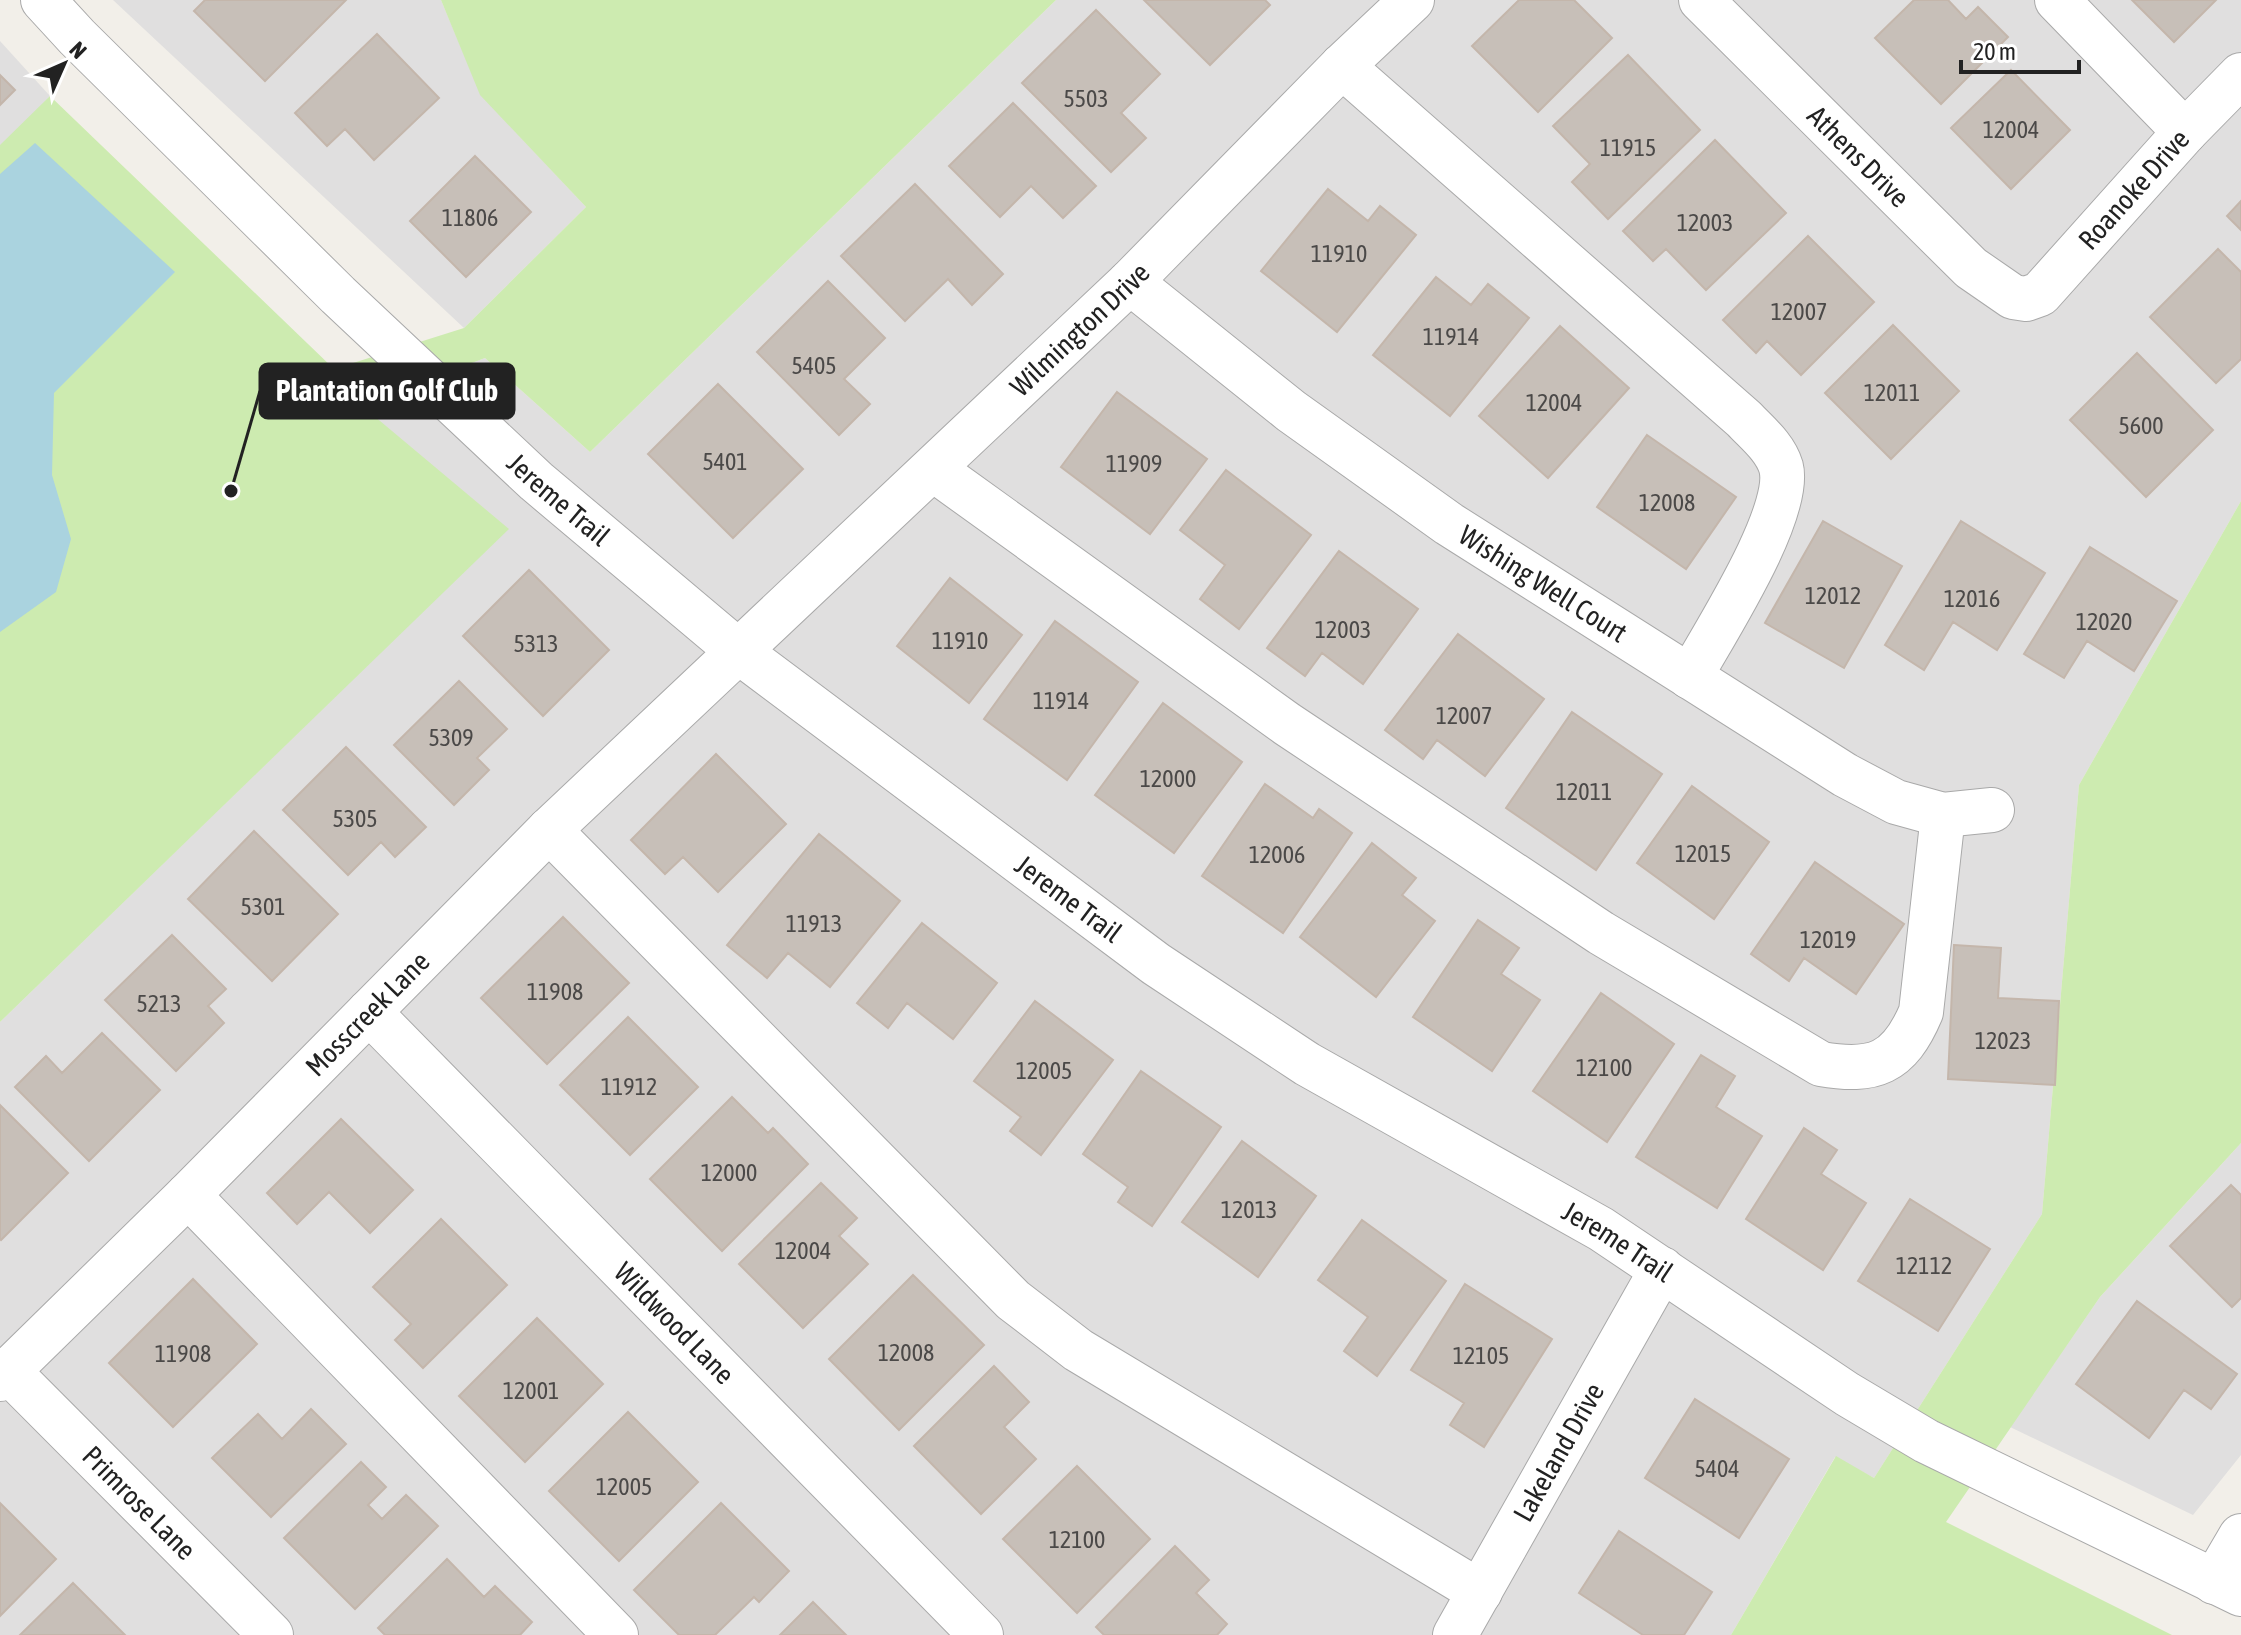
<svg xmlns="http://www.w3.org/2000/svg" width="2241" height="1635" font-family="'Asap Condensed',sans-serif">
<style>
.residential{fill:#e0dfdf}
.grass{fill:#cdebb0}
.water{fill:#aad3df}
.building{fill:#c7bfb8;stroke:#c4b6ab;stroke-width:2}
.lines{fill:none;stroke-linecap:round;stroke-linejoin:round}
.minor-casing{stroke:#a9a9a9;stroke-width:46}
.minor{stroke:#fff;stroke-width:44}
.labels{text-anchor:middle;dominant-baseline:central;stroke-width:7;stroke-linejoin:round;paint-order:stroke}
.number-label{font-size:24px;fill:#4b4948}
.street-label{font-size:28px;fill:#222;stroke:#fff}
.leader{fill:none;stroke:#222;stroke-width:3}
.callout-dot{fill:#222;stroke:#fff;stroke-width:3}
.callout{fill:#222;stroke:#222;stroke-width:3}
.callout-label{font-size:30px;text-anchor:middle;font-weight:bold;fill:#fff}
</style>
<rect width="100%" height="100%" fill="#f2efe9"/>
<!-- residential -->
<path class="residential" d="M113 0H441L481 95 586 207 464 328Z
M1056 0H2241V501L2079 785 2042 1214 1874 1478 1835 1457 1731 1635H0V1022L508 529 360 405 485 358 590 452Z
M0 41 50 96 0 151Z
M2241 1143V1455L2193 1515 2010 1427 2100 1297Z"/>
<!-- grass -->
<path class="grass" d="M441 0H1056L590 452 485 358 361 405 509 529 0 1022V145L50 96 334 369 464 328 586 207 480 95Z
M2241 501V1143L2100 1297 1946 1522 2172 1635H1731L1836 1456 1874 1478 2042 1214 2079 785Z"/>
<!-- water -->
<path class="water" d="M35 143 175 272 54 393 52 475 71 539 56 592 0 632V174Z"/>
<!-- building -->
<path class="building" d="M205 0H346L265 81 194 11Z
M1144 0H1265L1270 5 1210 65Z
M1519 0H1574L1612 38 1538 112 1472 46Z
M1914 0H1948L1966 19 1978 7 2008 37 1941 104 1875 38Z
M2132 0H2216L2174 42Z
M1096 10 1160 74 1121 113 1146 138 1111 172 1022 83Z
M377 34 439 98 374 160 345 129 327 146 295 113Z
M1628 55 1700 130 1608 219 1572 182 1590 164 1553 126Z
M2011 70 2070 130 2011 189 1951 128Z
M0 75 15 90 0 105Z
M1013 103 1096 186 1063 218 1031 186 1000 217 949 166Z
M1715 140 1786 213 1706 290 1666 249 1653 261 1623 231Z
M475 156 531 212 466 277 410 221Z
M915 184 1003 274 972 305 948 279 905 321 841 256Z
M1328 189 1368 221 1380 206 1416 235 1337 332 1261 271Z
M2241 201V230L2227 216Z
M1808 236 1874 302 1801 375 1767 341 1756 353 1723 320Z
M2218 249 2241 272V359L2216 383 2150 317Z
M1436 277 1471 305 1488 284 1529 318 1450 416 1373 355Z
M828 281 885 338 844 379 870 404 839 435 757 352Z
M1893 325 1959 391 1891 459 1825 393Z
M1560 326 1629 388 1548 478 1479 416Z
M2137 353 2213 430 2146 497 2070 420Z
M718 384 803 469 733 538 648 454Z
M1117 392 1207 459 1150 534 1061 467Z
M1647 435 1736 497 1686 569 1597 507Z
M1226 470 1311 535 1239 629 1200 599 1225 565 1180 530Z
M1823 521 1902 566 1844 668 1765 623Z
M1961 521 2045 573 1997 650 1953 622 1924 670 1885 645Z
M2090 547 2177 601 2134 671 2087 641 2064 678 2024 654Z
M1339 551 1418 609 1363 684 1322 653 1305 676 1267 648Z
M529 570 609 650 543 716 463 636Z
M950 578 1022 635 969 703 897 646Z
M1055 621 1138 682 1067 780 984 719Z
M1458 634 1544 699 1485 776 1437 740 1423 759 1385 730Z
M459 681 507 729 477 758 489 770 454 805 394 745Z
M1163 703 1242 762 1174 853 1095 795Z
M1572 712 1662 774 1596 870 1506 808Z
M346 747 426 827 395 857 381 842 348 875 283 810Z
M716 754 786 824 718 892 683 857 665 874 631 840Z
M1265 784 1313 818 1319 809 1352 833 1283 933 1202 876Z
M1692 786 1769 842 1714 919 1637 863Z
M254 831 338 914 272 981 188 899Z
M819 834 900 901 830 987 788 953 767 978 727 945Z
M1372 843 1416 878 1402 895 1435 921 1376 997 1300 937Z
M1815 862 1904 924 1856 994 1804 958 1789 981 1751 954Z
M563 917 629 983 547 1064 481 998Z
M1478 920 1519 948 1501 974 1540 1000 1492 1071 1413 1017Z
M922 923 997 983 953 1039 907 1003 888 1028 857 1003Z
M172 935 226 989 208 1006 224 1023 176 1071 105 1000Z
M1954 945 2001 948 1998 998 2059 1001 2055 1085 1948 1079Z
M1601 993 1674 1044 1607 1142 1533 1091Z
M1035 1001 1113 1060 1041 1155 1010 1131 1021 1117 974 1081Z
M628 1017 698 1087 630 1155 560 1085Z
M102 1033 160 1090 89 1161 15 1087 46 1056 62 1073Z
M1701 1055 1735 1076 1716 1107 1762 1136 1717 1208 1636 1157Z
M1141 1071 1221 1127 1152 1226 1118 1202 1128 1187 1083 1154Z
M732 1097 768 1133 773 1128 808 1164 722 1251 650 1179Z
M0 1105 68 1173 1 1240 0 1239Z
M341 1119 413 1190 370 1233 329 1192 297 1224 267 1193Z
M1804 1128 1837 1150 1821 1174 1866 1203 1823 1270 1746 1219Z
M1242 1141 1316 1196 1258 1277 1182 1222Z
M821 1183 857 1218 839 1236 868 1264 803 1328 739 1264Z
M2231 1185 2241 1195V1298L2232 1307 2170 1246Z
M1910 1199 1990 1249 1938 1331 1858 1281Z
M441 1219 507 1285 423 1368 395 1340 411 1324 373 1287Z
M1362 1220 1446 1281 1377 1376 1344 1351 1368 1317 1318 1280Z
M913 1275 984 1345 899 1430 829 1359Z
M193 1279 257 1344 173 1427 109 1363Z
M1465 1284 1552 1339 1484 1447 1450 1425 1464 1403 1411 1370Z
M2137 1301 2237 1374 2211 1409 2184 1390 2149 1438 2076 1384Z
M537 1318 603 1384 525 1462 459 1396Z
M994 1366 1029 1402 1004 1427 1036 1459 981 1514 914 1446Z
M1695 1399 1789 1459 1739 1538 1645 1478Z
M311 1409 346 1444 271 1517 212 1458 258 1414 282 1439Z
M628 1412 698 1482 619 1561 549 1491Z
M361 1462 386 1487 368 1505 382 1519 406 1495 438 1526 355 1609 284 1538Z
M1077 1466 1150 1539 1077 1613 1003 1539Z
M0 1503 56 1559 0 1616Z
M721 1503 789 1571 759 1602 754 1597 715 1635H679L634 1590Z
M1619 1531 1712 1592 1684 1635H1643L1579 1593Z
M1175 1546 1209 1580 1196 1593 1227 1624 1217 1635H1104L1096 1627Z
M447 1559 484 1597 495 1586 532 1622 520 1635H385L378 1628Z
M73 1583 125 1635H20Z
M813 1602 846 1635H780Z"/>
<g class="lines">
<!-- minor casing -->
<g class="minor-casing">
<g id="minor">
<path id="s1" d="M43 0 77 37 338 295 536 481 738 651 1156 964 1307 1064 1601 1229 1847 1394 1926 1441 2241 1594"/>
<path id="s2" d="M1701 0 1971 268 2013 297 2026 299 2040 294 2185 132 2241 75"/>
<path d="M2057 0 2185 132"/>
<path d="M1342 66 1744 419C1757 433 1775 447 1781 467 1793 512 1714 634 1690 677"/>
<path id="s3" d="M1130 282 1291 411 1449 524 1845 775 1896 802 1943 815 1992 810"/>
<path d="M933 469 1287 724 1601 933 1821 1064C1874 1073 1899 1064 1921 1012L1943 815"/>
<path d="M549 830 1013 1300 1078 1350 1480 1592"/>
<path id="s4" d="M369 1012 981 1635"/>
<path d="M188 1195 616 1635"/>
<path id="s5" d="M8 1371 271 1635"/>
<path id="s6" d="M0 1379 188 1195 549 830 1130 282 1342 66 1412 0"/>
<path d="M2214 1582 2241 1536"/>
<path id="s7" d="M1455 1635 1662 1269"/>
</g>
</g>
<!-- minor -->
<use href="#minor" class="minor"/>
</g>
<g class="labels">
<!-- number labels -->
<g class="number-label">
<text x="1086" y="98">5503</text>
<text x="2011" y="129">12004</text>
<text x="1628" y="147">11915</text>
<text x="470" y="217">11806</text>
<text x="1705" y="222">12003</text>
<text x="1339" y="253">11910</text>
<text x="1799" y="311">12007</text>
<text x="1451" y="336">11914</text>
<text x="814" y="365">5405</text>
<text x="1892" y="392">12011</text>
<text x="1554" y="402">12004</text>
<text x="2141" y="425">5600</text>
<text x="725" y="461">5401</text>
<text x="1134" y="463">11909</text>
<text x="1667" y="502">12008</text>
<text x="1833" y="595">12012</text>
<text x="1972" y="598">12016</text>
<text x="2104" y="621">12020</text>
<text x="1343" y="629">12003</text>
<text x="960" y="640">11910</text>
<text x="536" y="643">5313</text>
<text x="1061" y="700">11914</text>
<text x="1464" y="715">12007</text>
<text x="451" y="737">5309</text>
<text x="1168" y="778">12000</text>
<text x="1584" y="791">12011</text>
<text x="355" y="818">5305</text>
<text x="1703" y="853">12015</text>
<text x="1277" y="854">12006</text>
<text x="263" y="906">5301</text>
<text x="814" y="923">11913</text>
<text x="1828" y="939">12019</text>
<text x="555" y="991">11908</text>
<text x="159" y="1003">5213</text>
<text x="2003" y="1040">12023</text>
<text x="1604" y="1067">12100</text>
<text x="1044" y="1070">12005</text>
<text x="629" y="1086">11912</text>
<text x="729" y="1172">12000</text>
<text x="1249" y="1209">12013</text>
<text x="803" y="1250">12004</text>
<text x="1924" y="1265">12112</text>
<text x="906" y="1352">12008</text>
<text x="183" y="1353">11908</text>
<text x="1481" y="1355">12105</text>
<text x="531" y="1390">12001</text>
<text x="1717" y="1468">5404</text>
<text x="624" y="1486">12005</text>
<text x="1077" y="1539">12100</text>
</g>
<!-- street labels -->
<g class="street-label">
<text stroke="none"><textPath href="#s2" startOffset="222">Athens Drive</textPath></text>
<text stroke="none"><textPath href="#s2" startOffset="600">Roanoke Drive</textPath></text>
<text stroke="none"><textPath href="#s6" startOffset="1506">Wilmington Drive</textPath></text>
<text stroke="none"><textPath href="#s1" startOffset="718">Jereme Trail</textPath></text>
<text stroke="none"><textPath href="#s3" startOffset="512">Wishing Well Court</textPath></text>
<text stroke="none"><textPath href="#s1" startOffset="1366">Jereme Trail</textPath></text>
<text stroke="none"><textPath href="#s6" startOffset="518">Mosscreek Lane</textPath></text>
<text stroke="none"><textPath href="#s1" startOffset="2014">Jereme Trail</textPath></text>
<text stroke="none"><textPath href="#s4" startOffset="436">Wildwood Lane</textPath></text>
<text stroke="none"><textPath href="#s7" startOffset="210">Lakeland Drive</textPath></text>
<text stroke="none"><textPath href="#s5" startOffset="186">Primrose Lane</textPath></text>
</g>
</g>
<!-- callouts -->
<path class="leader" d="M231 491L260 391"/>
<circle class="callout-dot" cx="231" cy="491" r="8"/>
<rect class="callout" x="260" y="364" width="254" height="54" rx="8"/>
<g class="callout-label">
<text x="387" y="401">Plantation Golf Club</text>
</g>
<!-- north arrow -->
<g transform="translate(64 64) rotate(45)" stroke="#ffffff" stroke-width="6" paint-order="stroke">
<path d="M0-6L14 30L0 20L-14 30Z" fill="#222222"/>
<text y="-12" font-size="22" font-weight="bold" text-anchor="middle" fill="#222222">N</text>
</g>
<!-- scale -->
<path d="M1961 60v12h118v-12" fill="none" stroke="#222222" stroke-width="4"/>
<text x="1973" y="60" font-size="24" fill="#222222" stroke="#ffffff" stroke-width="6" paint-order="stroke">20 m</text>
</svg>
